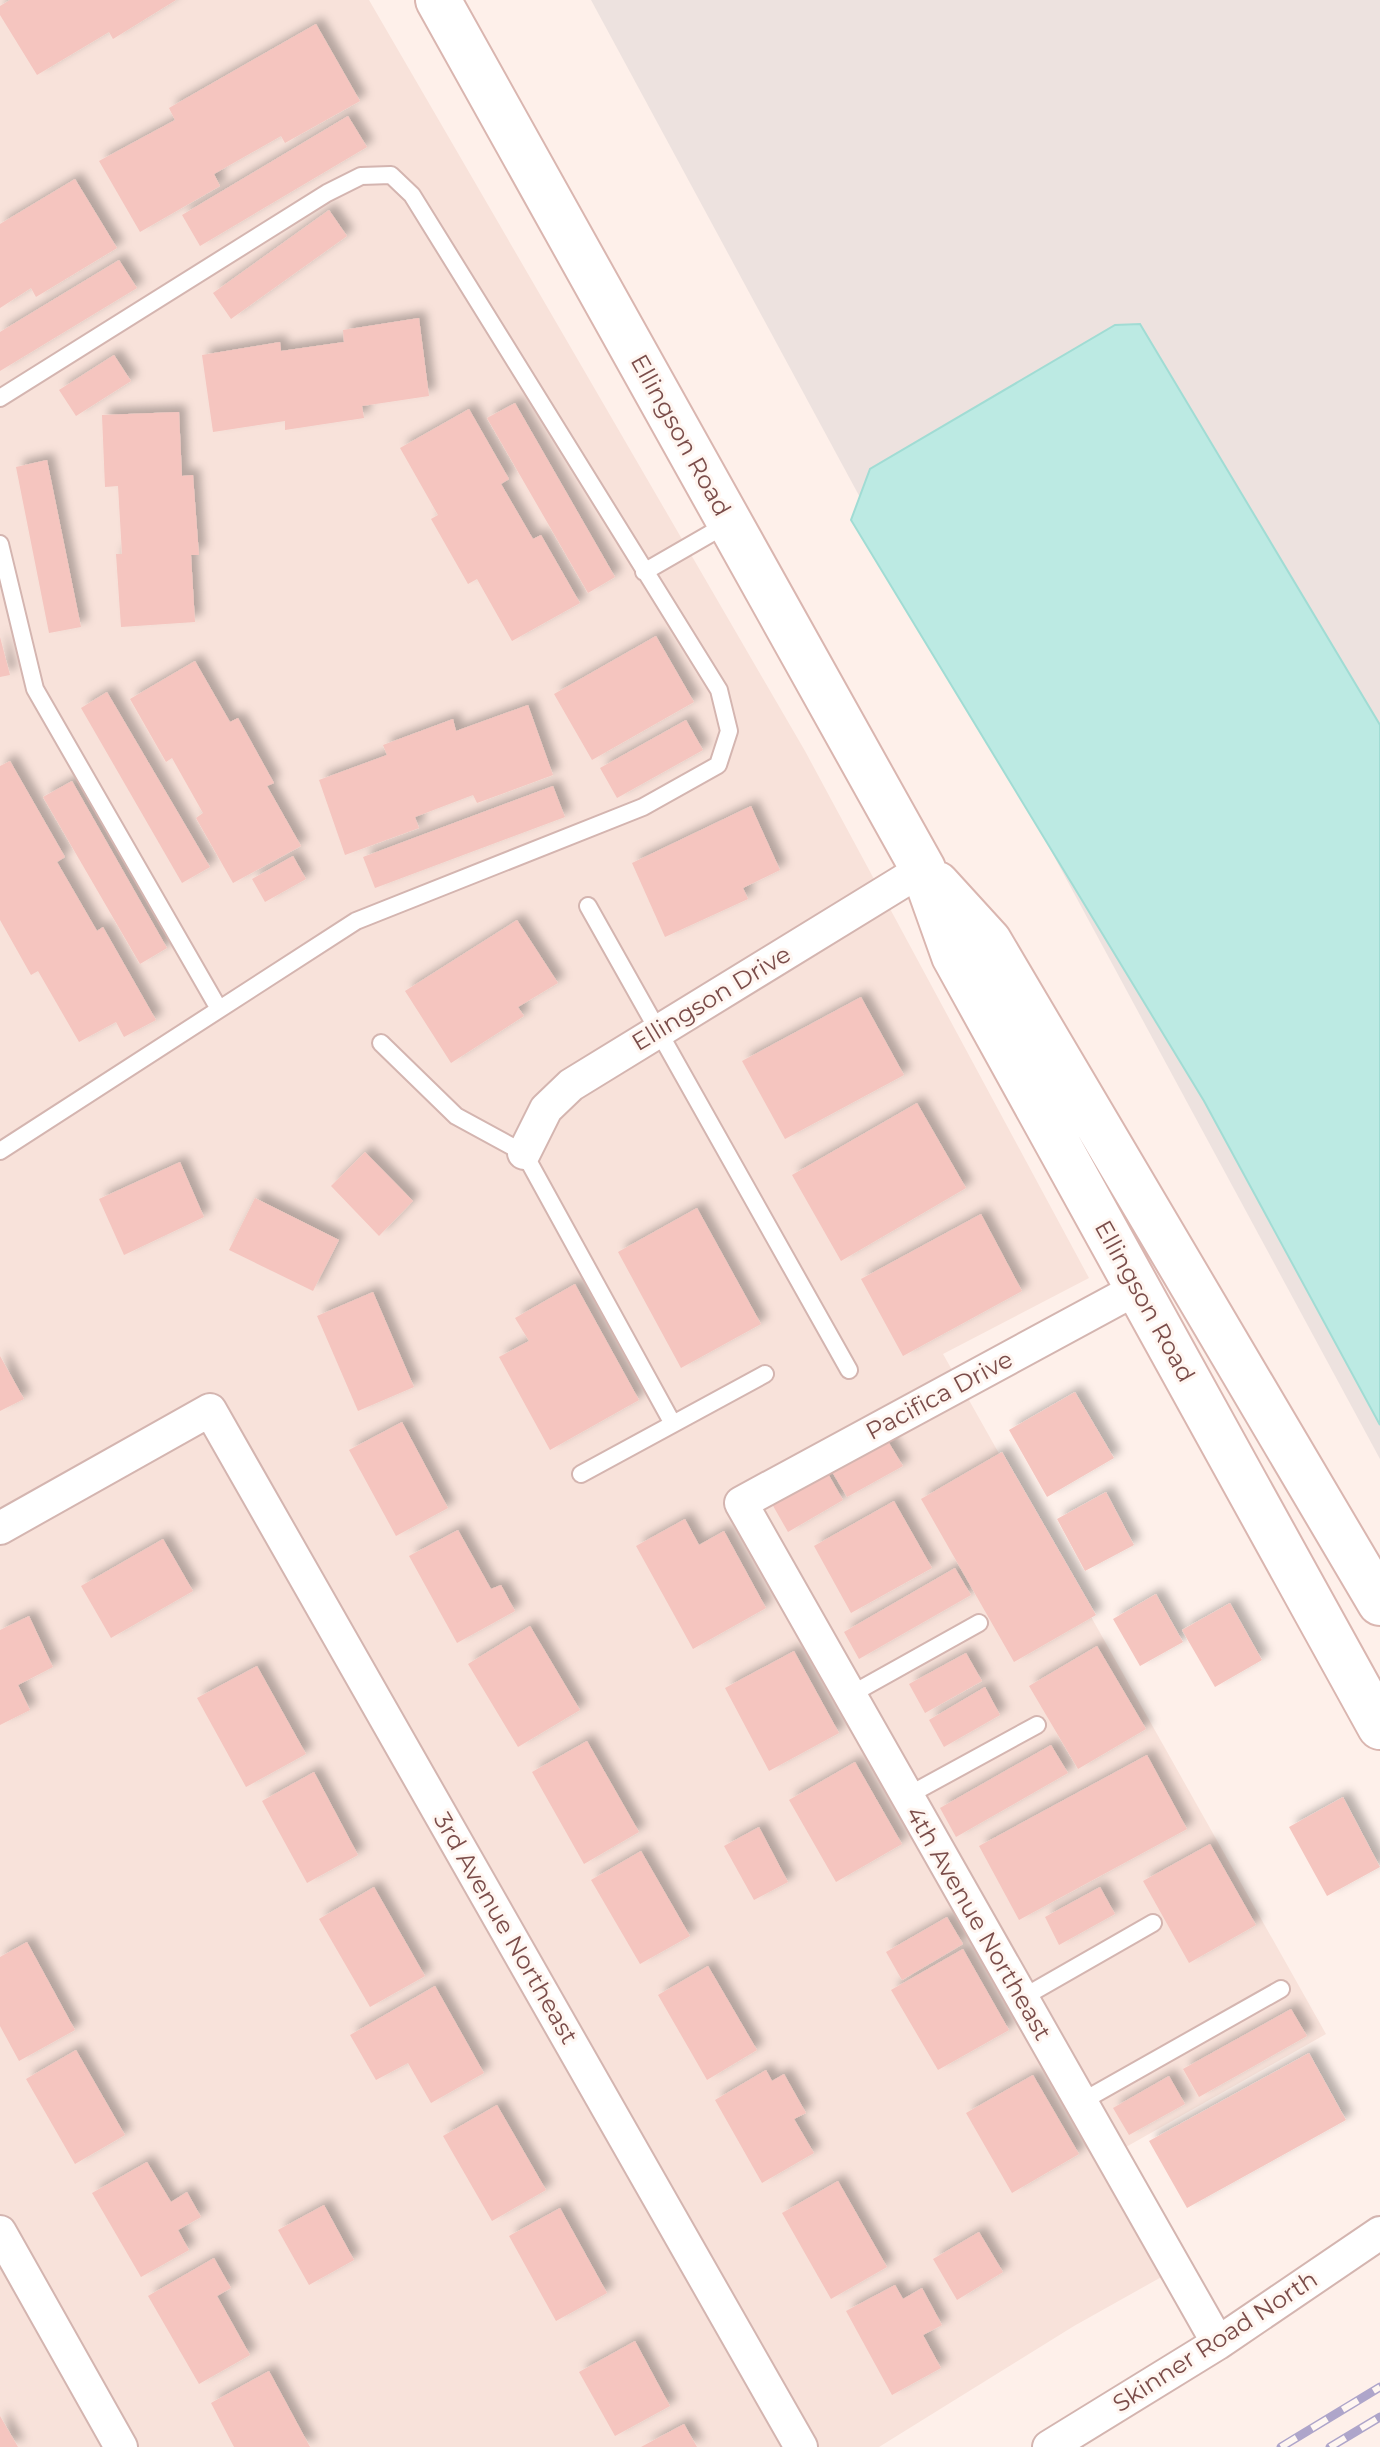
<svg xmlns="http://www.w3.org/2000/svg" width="1380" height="2447" font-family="Montserrat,sans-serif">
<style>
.residential{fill:#f8e2da}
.industrial{fill:#ede2df}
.water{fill:#bceae3;stroke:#a1dcd4;stroke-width:2}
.building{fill:#f5c5bf;filter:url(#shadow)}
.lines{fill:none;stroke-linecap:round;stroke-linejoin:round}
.lane-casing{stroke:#d4b5b0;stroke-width:20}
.street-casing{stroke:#d4b5b0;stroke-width:36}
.secondary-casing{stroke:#dab6b0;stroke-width:48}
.lane{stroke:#fff;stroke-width:16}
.street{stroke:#fff;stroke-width:32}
.secondary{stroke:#fff;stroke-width:44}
.rail-casing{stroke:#aea5ca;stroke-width:9}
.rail{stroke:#fff6f1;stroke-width:6;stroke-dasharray:18;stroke-linecap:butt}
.labels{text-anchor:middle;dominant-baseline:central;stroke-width:6;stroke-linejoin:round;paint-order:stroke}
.street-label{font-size:24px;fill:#7b4d4a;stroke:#fff6f1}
</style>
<defs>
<filter id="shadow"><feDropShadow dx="7" dy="-7" stdDeviation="4" flood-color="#0004"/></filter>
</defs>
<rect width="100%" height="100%" fill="#fef0ea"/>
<!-- residential -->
<path class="residential" d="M0 0H369L805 751 1089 1278 943 1354 1326 2034 1126 2147 1190 2261 1074 2326 879 2447H0Z"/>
<!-- industrial -->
<path class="industrial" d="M591 0H1380V1459Z"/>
<!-- water -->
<path class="water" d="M1140 324 1380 725V1425L1204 1101 851 520 870 469 1115 325Z"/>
<!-- building -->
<path class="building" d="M10 0H176L113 39 109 32 37 75 0 15V6Z
M316 24 360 101 285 143 281 136 214 174 220 186 140 232 99 161 175 120 169 108Z
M348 116 367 147 200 246 182 215Z
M75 179 117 248 36 297 31 288 0 308V224Z
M329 210 347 236 231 319 213 293Z
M119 260 137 288 0 371V332Z
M419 318 429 396 362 406 364 418 285 430V421L213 432 202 355 280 342 281 351 344 342 343 330Z
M114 355 131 381 76 416 59 390Z
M515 403 615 577 588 593 487 418Z
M469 409 509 479 501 484 533 539 541 535 580 603 512 641 477 579 468 584 431 519 438 515 400 448Z
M179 412 182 476 193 475 199 555H191L195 622 121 627 116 554H122L118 486 105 487 102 415Z
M47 460 81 627 49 633 16 467Z
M656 636 694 702 592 760 554 694Z
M0 637 10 675 0 677Z
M195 661 230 722 238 718 274 783 267 786 301 846 233 883 196 818 203 813 172 758 166 762 130 699Z
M107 692 210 867 182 883 81 708Z
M528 705 553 775 477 803 473 795 415 817 419 828 345 855 319 780 387 755 383 745 453 719 456 731Z
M686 720 703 750 617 798 600 768Z
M10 761 65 857 57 862 97 931 103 927 156 1020 124 1037 116 1022 79 1042 38 971 31 975 0 920V766Z
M72 781 167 948 140 964 43 797Z
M553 786 565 817 375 888 363 857Z
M751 806 780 870 743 888 748 899 665 937 632 863Z
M293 856 306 879 265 902 252 879Z
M517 920 558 983 518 1007 524 1016 451 1063 405 991Z
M861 997 904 1075 785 1139 742 1061Z
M917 1103 966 1188 841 1261 792 1175Z
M365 1152 413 1201 379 1236 331 1186Z
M180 1162 204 1217 124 1255 99 1199Z
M255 1198 339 1240 313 1291 229 1250Z
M697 1208 761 1324 681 1368 618 1252Z
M981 1214 1022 1291 903 1356 861 1279Z
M575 1284 639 1400 550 1450 499 1357 529 1341 515 1318Z
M373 1292 414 1387 358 1411 317 1316Z
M0 1356 24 1399 0 1411Z
M1075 1392 1114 1458 1047 1497 1009 1430Z
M402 1422 448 1508 396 1536 349 1450Z
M886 1438 903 1466 847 1497 831 1470Z
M1002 1452 1096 1615 1014 1662 921 1499Z
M827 1472 843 1500 788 1532 772 1504Z
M1106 1492 1134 1545 1085 1571 1057 1519Z
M894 1501 932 1568 851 1613 814 1546Z
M685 1519 699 1545 724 1531 766 1608 693 1649 636 1546Z
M458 1530 491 1589 501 1585 515 1611 457 1643 409 1556Z
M163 1539 193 1591 111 1638 81 1586Z
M955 1568 971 1595 859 1659 844 1632Z
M1156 1594 1183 1642 1140 1666 1113 1619Z
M1230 1603 1262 1660 1215 1687 1182 1630Z
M29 1616 53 1667 18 1685 30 1710 0 1725V1630Z
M530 1626 580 1710 518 1747 468 1664Z
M1097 1646 1146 1729 1078 1769 1029 1686Z
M794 1651 839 1733 769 1771 725 1688Z
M966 1653 982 1681 925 1713 909 1684Z
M257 1666 306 1754 246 1787 197 1698Z
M985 1687 1000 1715 944 1747 929 1720Z
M587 1741 639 1832 584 1864 532 1772Z
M1051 1745 1068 1773 956 1837 940 1808Z
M1147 1755 1187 1829 1019 1920 979 1846Z
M855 1762 902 1844 836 1882 789 1800Z
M314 1772 358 1855 307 1883 262 1801Z
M1343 1797 1380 1867 1327 1896 1289 1827Z
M759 1827 788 1882 754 1900 724 1846Z
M1210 1844 1256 1925 1189 1963 1143 1881Z
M641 1851 690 1936 640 1964 591 1880Z
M374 1887 425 1976 370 2007 319 1919Z
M1100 1887 1115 1914 1059 1945 1045 1917Z
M947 1917 963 1944 902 1980 886 1952Z
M27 1942 75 2030 19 2061 0 2026V1957Z
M963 1949 1009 2030 938 2070 891 1990Z
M708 1966 757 2050 707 2080 658 1995Z
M435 1986 484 2073 431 2103 408 2063 376 2080 350 2035Z
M1291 2009 1307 2036 1199 2097 1183 2069Z
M76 2050 125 2135 75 2164 26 2079Z
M1309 2053 1346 2120 1187 2208 1149 2141Z
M766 2070 772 2081 784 2074 806 2113 794 2119 814 2153 762 2183 715 2100Z
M1033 2075 1079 2154 1012 2193 966 2113Z
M1169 2076 1185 2104 1129 2135 1113 2108Z
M497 2105 546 2190 492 2221 443 2136Z
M147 2162 171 2202 187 2192 201 2217 178 2230 189 2250 141 2277 92 2193Z
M838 2181 887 2267 831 2299 782 2213Z
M324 2205 354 2260 309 2285 278 2230Z
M560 2208 607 2293 556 2321 509 2236Z
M979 2232 1003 2272 957 2300 933 2259Z
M214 2258 231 2288 217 2296 250 2355 199 2384 148 2296Z
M895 2285 903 2299 922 2288 942 2325 923 2335 941 2368 892 2395 846 2311Z
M635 2341 670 2406 615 2436 579 2372Z
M269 2371 310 2447H234L211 2403Z
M0 2416 18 2447H0Z
M684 2424 697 2447H641Z"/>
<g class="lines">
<!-- lane casing -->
<g class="lane-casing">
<path id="lane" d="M0 398 327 193 361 176 391 175 412 195 719 690 729 731 718 765 643 807 356 921 0 1151
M0 544 35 689 219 1009
M644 572 729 523
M588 906 849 1370
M381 1043 456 1116 524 1153 673 1424
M581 1474 765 1374
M850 1695 979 1623
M907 1796 1037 1725
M1022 1998 1153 1923
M1081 2102 1281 1989"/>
</g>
<!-- street casing -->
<g class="street-casing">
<path id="street" d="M524 1153 546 1109 571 1085 923 869
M1138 1288 741 1503 1218 2343
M0 1528 210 1410 801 2447
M0 2232 121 2447
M1049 2447 1218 2343 1380 2233"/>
</g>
<!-- secondary casing -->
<g class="secondary-casing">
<path id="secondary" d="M438 0 923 869 954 956 1380 1727
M937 884 989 941 1380 1603"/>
</g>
<!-- lane -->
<use href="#lane" class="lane"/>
<!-- street -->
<use href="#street" class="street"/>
<!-- secondary -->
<use href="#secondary" class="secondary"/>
<!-- rail casing -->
<g class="rail-casing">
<path id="rail" d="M1281 2447 1380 2387
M1330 2447 1380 2417"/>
</g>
<!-- rail -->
<use href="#rail" class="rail"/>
</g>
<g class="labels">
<!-- street labels -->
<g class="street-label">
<text transform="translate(681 435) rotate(61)">Ellingson Road</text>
<text transform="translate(711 998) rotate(-31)">Ellingson Drive</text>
<text transform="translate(1145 1301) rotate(61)">Ellingson Road</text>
<text transform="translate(939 1395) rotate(-28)">Pacifica Drive</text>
<text transform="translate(979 1923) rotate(60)">4th Avenue Northeast</text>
<text transform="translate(506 1928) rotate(60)">3rd Avenue Northeast</text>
<text transform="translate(1215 2341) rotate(-33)">Skinner Road North</text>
</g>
</g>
</svg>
